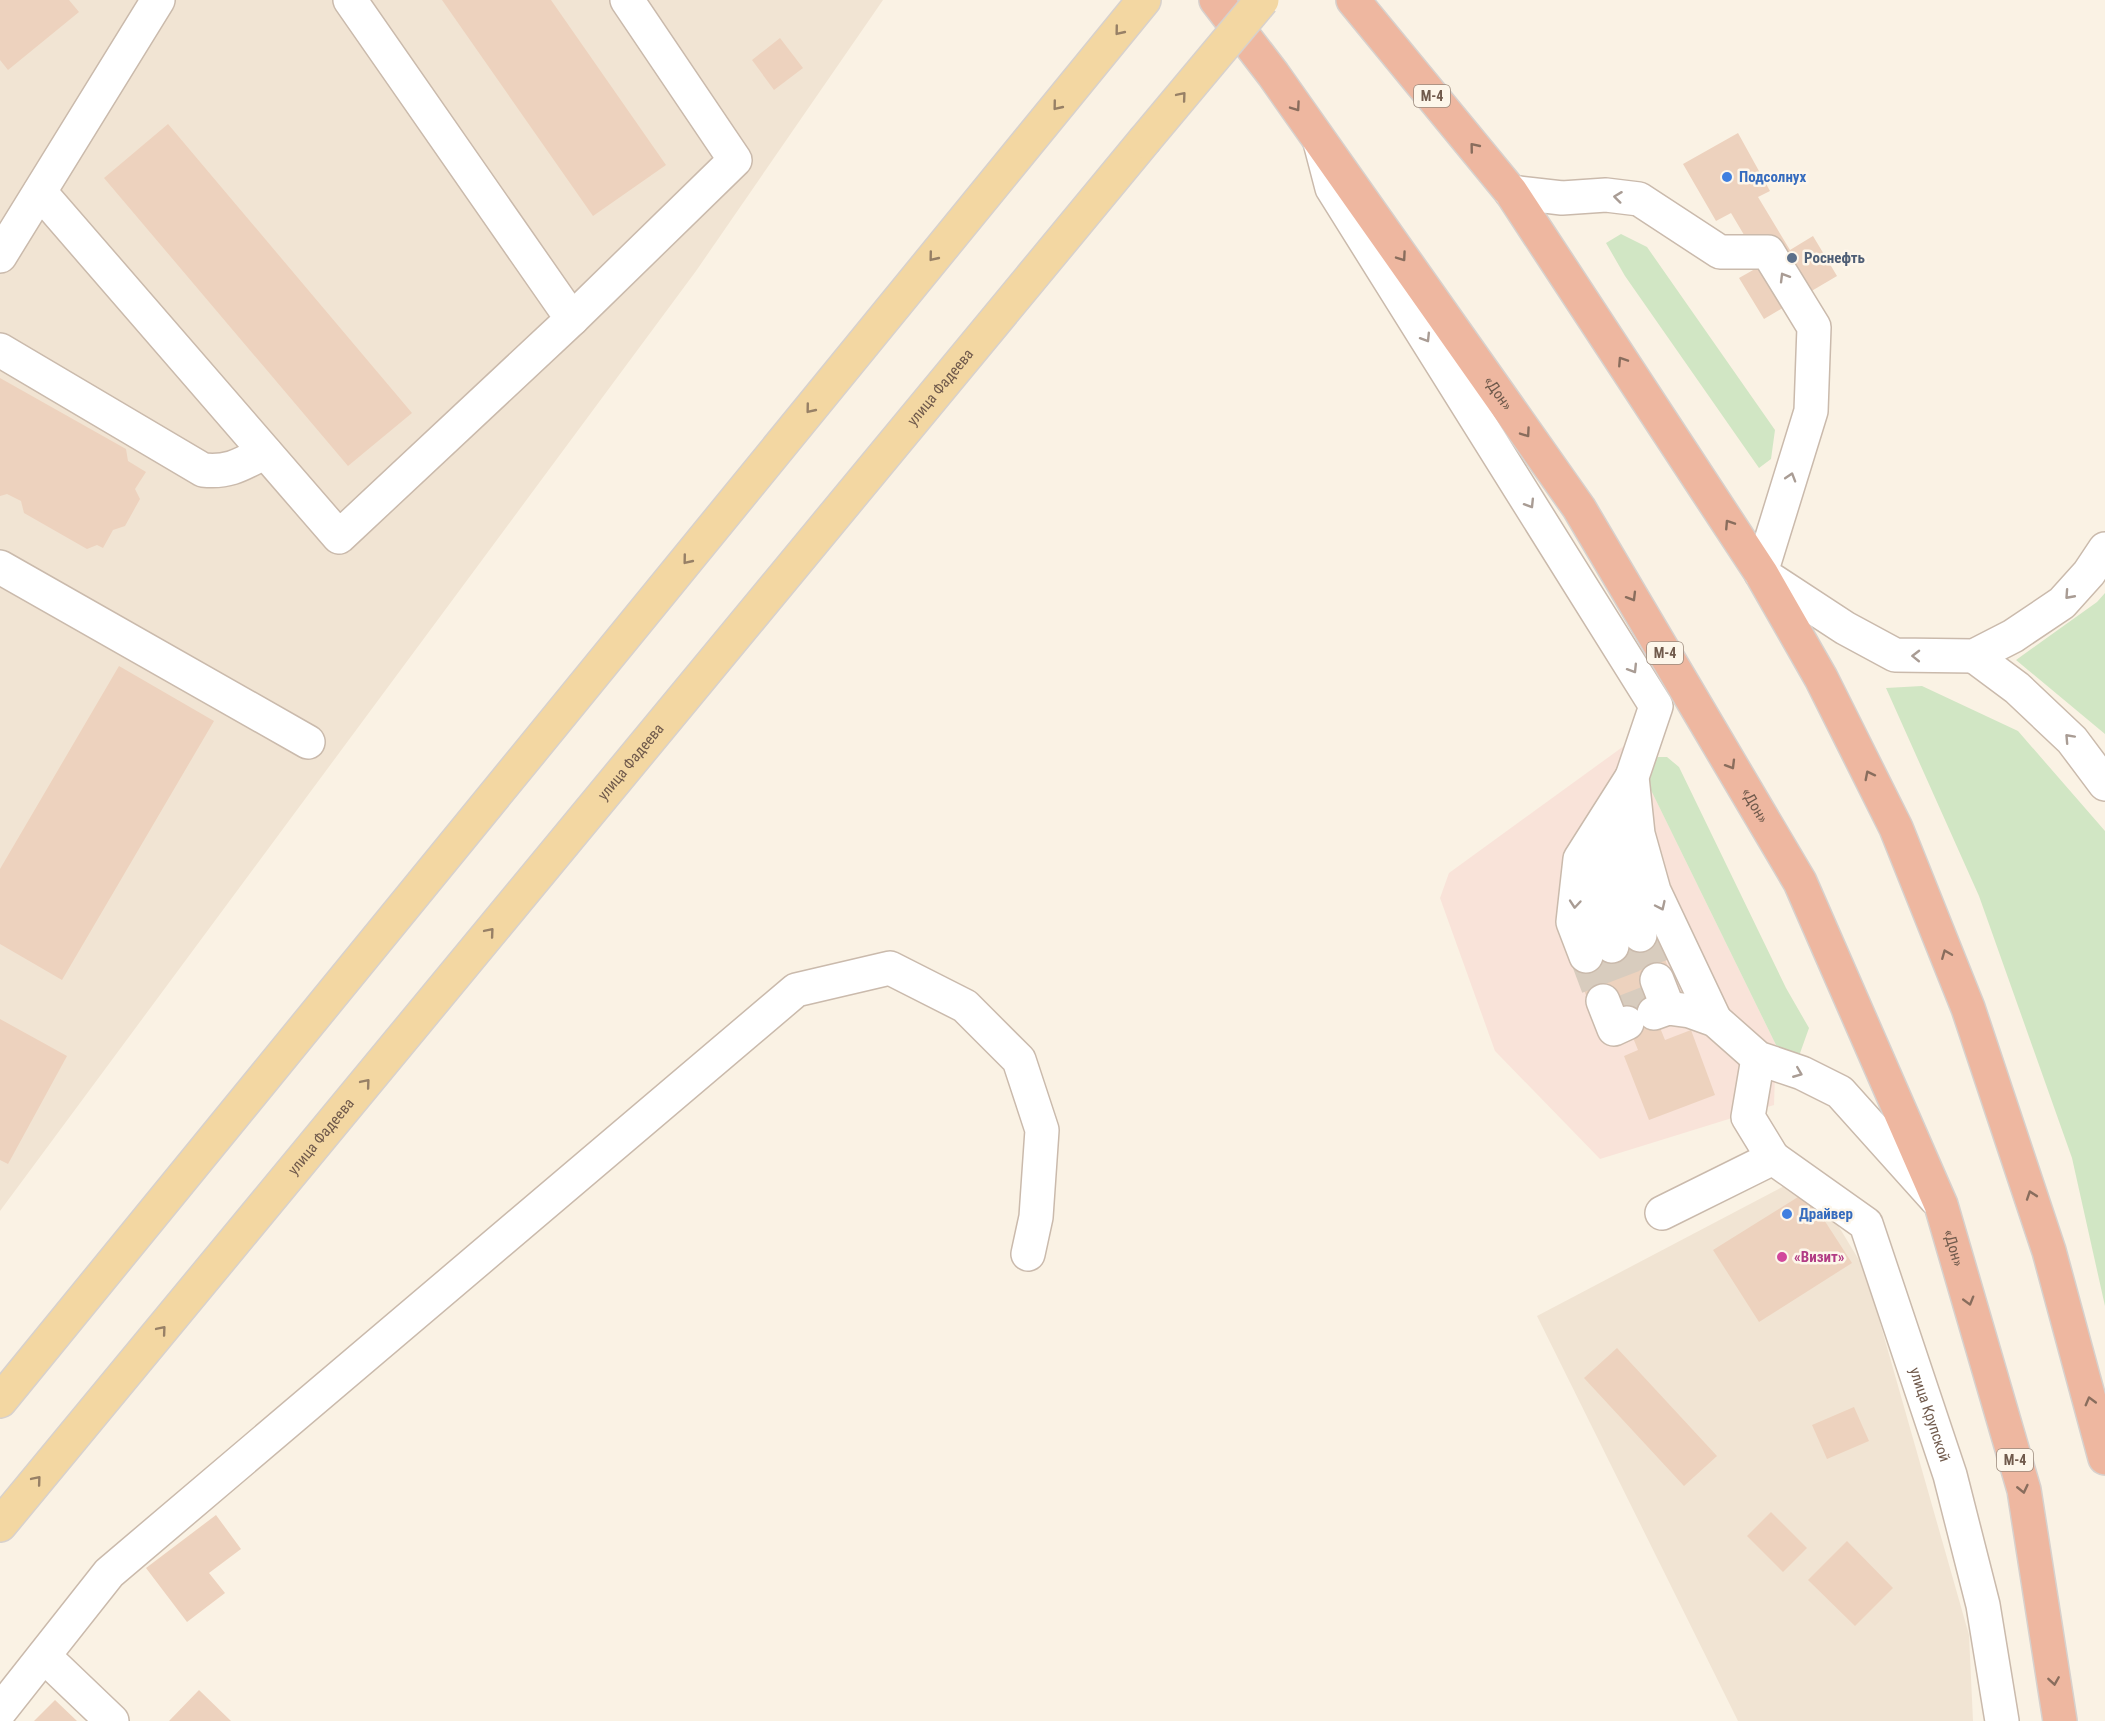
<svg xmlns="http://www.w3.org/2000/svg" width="2105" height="1721" font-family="'Roboto Condensed',sans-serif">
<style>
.residential{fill:#f1e4d3}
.commercial{fill:#f9e3d9}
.green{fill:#d1e6c4}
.building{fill:#edd2be}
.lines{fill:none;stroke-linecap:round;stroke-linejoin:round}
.minor-tunnel{stroke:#d8ccbe;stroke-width:33;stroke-dasharray:33 16;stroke-linecap:butt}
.minor-casing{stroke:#cabaac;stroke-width:36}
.major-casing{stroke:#d7d1cd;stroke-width:36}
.highway-casing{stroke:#d7d1cd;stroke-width:36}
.minor{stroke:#fff;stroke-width:33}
.major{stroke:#f3d7a2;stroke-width:33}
.highway{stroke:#eeb7a0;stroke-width:33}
.major-bridge-casing{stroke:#d7d1cd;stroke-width:36;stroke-linecap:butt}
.major-bridge{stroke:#f3d7a2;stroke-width:33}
.oneway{stroke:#978066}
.oneway2{stroke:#896d5d}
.oneway3{stroke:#a99c94}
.shop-dot{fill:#3f7fe0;stroke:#fdf6ea;stroke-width:2}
.service-dot{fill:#5c6f8a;stroke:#fdf6ea;stroke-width:2}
.hotel-dot{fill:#d1479c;stroke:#fdf6ea;stroke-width:2}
.labels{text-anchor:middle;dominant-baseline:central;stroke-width:5;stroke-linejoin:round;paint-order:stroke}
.shield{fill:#fdf6ea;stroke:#9a897b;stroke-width:1.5}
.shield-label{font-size:14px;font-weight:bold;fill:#705a4c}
.shop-label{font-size:15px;font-weight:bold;fill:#366cbe;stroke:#fdf6ea;text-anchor:start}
.service-label{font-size:15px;font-weight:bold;fill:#4e5e75;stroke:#fdf6ea;text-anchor:start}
.street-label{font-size:15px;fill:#705a4c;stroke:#fdf6ea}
.hotel-label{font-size:15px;font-weight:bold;fill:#b23c85;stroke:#fdf6ea;text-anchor:start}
</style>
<rect width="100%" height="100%" fill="#faf2e4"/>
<!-- residential -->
<path class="residential" d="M0 0H883L696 271 0 1211Z
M1807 1174 1865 1270 1969 1635 1973 1721H1738L1537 1316Z"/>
<!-- commercial -->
<path class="commercial" d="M1628 743 1776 1045 1774 1105 1600 1159 1495 1051 1440 898 1449 873Z"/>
<!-- green -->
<path class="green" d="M1621 234 1647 247 1775 430 1771 459 1759 468 1625 276 1606 243Z
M2105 593V734L2016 660 2097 602Z
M1922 686 2018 731 2105 831V1306L2072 1158 1979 896 1886 688Z
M1658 757H1667L1679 767 1786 988 1809 1028 1799 1056 1776 1045 1646 780 1651 762Z"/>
<!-- building -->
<path class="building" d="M0 0H69L79 12 8 70 0 60Z
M442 0H551L666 165 593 216Z
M780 38 803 68 774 90 752 60Z
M168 124 412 413 348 466 104 178Z
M1738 133 1770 191 1758 197 1790 250 1813 236 1837 276 1764 319 1739 278 1762 265 1731 213 1716 221 1683 164Z
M0 378 126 449 128 461 146 472 135 489 140 499 125 526 113 530 103 548 97 545 87 549 24 513 21 501 7 494 0 496Z
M119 666 214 721 62 980 0 944V869Z
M1654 930 1671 975 1654 1013 1665 1040 1691 1030 1715 1095 1649 1120 1624 1056 1638 1050 1627 1023 1590 1006 1573 961Z
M0 1019 67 1056 8 1164 0 1160Z
M1806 1192 1852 1263 1759 1322 1713 1250Z
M1617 1348 1717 1456 1684 1486 1584 1378Z
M1854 1407 1869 1441 1827 1459 1812 1425Z
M1771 1512 1807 1548 1783 1572 1747 1536Z
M216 1515 241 1549 209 1573 225 1593 187 1622 146 1568Z
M1847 1541 1893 1588 1855 1626 1808 1580Z
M199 1690 231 1721H169Z
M55 1700 77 1721H34Z"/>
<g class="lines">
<!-- minor-tunnel -->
<path class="minor-tunnel" d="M1640 935 1657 980
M1612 946 1640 1019
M1586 956 1603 1001"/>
<!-- minor casing -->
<g class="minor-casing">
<g id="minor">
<path d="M1320 142 1332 188 1656 706 1632 777 1638 834 1654 891 1715 1020"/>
<path d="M40 192 339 537 572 319 350 0"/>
<path d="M1511 192 1562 198 1606 195 1639 199 1720 252H1768L1814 327 1811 411 1761 573 1845 628 1895 655 1974 656 2013 636 2062 603 2089 573 2105 549"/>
<path d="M0 256 158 0"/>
<path d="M572 319 735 160 627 0"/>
<path d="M0 350 203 470C229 473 242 464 265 452"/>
<path d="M0 567 308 742"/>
<path d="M1974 656 2017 688 2072 740 2105 784"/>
<path d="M1618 816V842L1627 901 1640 935"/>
<path d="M1599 845 1600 911 1612 946"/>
<path d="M1586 956 1573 922 1580 859 1632 777"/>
<path d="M1657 980 1668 1008"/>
<path d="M1603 1001 1614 1029 1627 1023"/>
<path d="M1654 1013 1668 1008 1690 1011 1715 1020 1758 1058 1802 1073 1840 1092 1936 1199"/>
<path id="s1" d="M1773 1158 1866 1224 1950 1475 1983 1605 2002 1721"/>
<path d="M1662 1213 1773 1158 1748 1117 1758 1058"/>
<path d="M44 1656 112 1721"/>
<path d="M0 1711 109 1573 796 990 890 968 965 1006 1019 1060 1042 1130 1036 1217 1028 1254"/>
</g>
</g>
<!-- major casing -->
<g class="major-casing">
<g id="major">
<path d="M0 1401 1144 0"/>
<path id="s2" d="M0 1525 1144 141"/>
</g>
</g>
<!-- highway casing -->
<g class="highway-casing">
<g id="highway">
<path id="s3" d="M1216 0 1273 74 1579 508 1800 882 1941 1205 2024 1490 2060 1721"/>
<path d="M1353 0 1511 192 1761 573 1821 678 1896 828 1968 1008 2049 1251 2105 1458"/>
</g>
</g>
<!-- minor -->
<use href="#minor" class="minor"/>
<!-- major -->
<use href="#major" class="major"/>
<!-- highway -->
<use href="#highway" class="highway"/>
<!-- major-bridge casing -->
<g class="major-bridge-casing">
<path id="major-bridge" d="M1144 141 1262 0"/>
</g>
<!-- major-bridge -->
<use href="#major-bridge" class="major-bridge"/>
</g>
<!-- one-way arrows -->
<defs><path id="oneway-chevron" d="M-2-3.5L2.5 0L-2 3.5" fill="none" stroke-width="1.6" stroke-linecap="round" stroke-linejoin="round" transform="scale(1.5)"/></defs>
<g class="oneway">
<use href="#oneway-chevron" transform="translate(1119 31) rotate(129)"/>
<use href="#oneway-chevron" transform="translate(1182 96) rotate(-50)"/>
<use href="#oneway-chevron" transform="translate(1057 106) rotate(129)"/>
<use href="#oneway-chevron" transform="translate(933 257) rotate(129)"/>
<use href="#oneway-chevron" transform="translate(810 409) rotate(129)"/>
<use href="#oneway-chevron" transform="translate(687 560) rotate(129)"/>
<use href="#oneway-chevron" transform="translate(490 932) rotate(-50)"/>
<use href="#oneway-chevron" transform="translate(366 1083) rotate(-50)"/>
<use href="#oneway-chevron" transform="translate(162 1330) rotate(-50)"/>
<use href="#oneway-chevron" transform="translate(37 1480) rotate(-50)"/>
</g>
<g class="oneway2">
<use href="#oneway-chevron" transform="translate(1296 107) rotate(55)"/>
<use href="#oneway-chevron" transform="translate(1474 147) rotate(-129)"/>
<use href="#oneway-chevron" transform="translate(1402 257) rotate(55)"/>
<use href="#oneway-chevron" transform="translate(1622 361) rotate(-123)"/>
<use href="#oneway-chevron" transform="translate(1526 433) rotate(55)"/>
<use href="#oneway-chevron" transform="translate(1729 524) rotate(-123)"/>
<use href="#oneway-chevron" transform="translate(1632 597) rotate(59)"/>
<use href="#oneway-chevron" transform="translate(1731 765) rotate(59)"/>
<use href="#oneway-chevron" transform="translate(1869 775) rotate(-117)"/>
<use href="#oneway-chevron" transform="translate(1946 954) rotate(-112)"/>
<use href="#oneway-chevron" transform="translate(2031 1195) rotate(-109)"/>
<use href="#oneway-chevron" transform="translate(1969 1301) rotate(74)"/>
<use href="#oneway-chevron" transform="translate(2090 1401) rotate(-105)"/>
<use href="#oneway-chevron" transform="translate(2023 1489) rotate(77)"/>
<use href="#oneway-chevron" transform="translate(2054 1681) rotate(81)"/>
</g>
<g class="oneway3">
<use href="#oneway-chevron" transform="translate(1618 197) rotate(-173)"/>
<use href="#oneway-chevron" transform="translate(1784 277) rotate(-121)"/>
<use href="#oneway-chevron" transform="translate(1426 338) rotate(58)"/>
<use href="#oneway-chevron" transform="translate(1791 477) rotate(-73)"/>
<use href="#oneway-chevron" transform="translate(1530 504) rotate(58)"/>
<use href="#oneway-chevron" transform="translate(2069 595) rotate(132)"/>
<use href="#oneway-chevron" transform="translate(1916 656) rotate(-179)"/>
<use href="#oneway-chevron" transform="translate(1633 669) rotate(58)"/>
<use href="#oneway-chevron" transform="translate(2069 738) rotate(-133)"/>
<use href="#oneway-chevron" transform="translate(1575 904) rotate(95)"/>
<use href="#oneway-chevron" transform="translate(1661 906) rotate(65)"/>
<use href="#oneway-chevron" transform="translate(1798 1073) rotate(22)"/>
</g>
<!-- markers -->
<g class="shop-dot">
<circle cx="1727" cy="177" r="6"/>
<circle cx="1787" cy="1214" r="6"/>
</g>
<circle class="service-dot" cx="1792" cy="258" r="6"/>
<circle class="hotel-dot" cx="1782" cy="1257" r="6"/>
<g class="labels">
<!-- shield labels -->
<g class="shield">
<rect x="1414" y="85" width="36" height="22" rx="4.5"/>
<rect x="1647" y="642" width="36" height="22" rx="4.5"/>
<rect x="1997" y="1449" width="36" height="22" rx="4.5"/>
</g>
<g class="shield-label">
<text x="1432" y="96">М-4</text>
<text x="1665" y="653">М-4</text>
<text x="2015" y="1460">М-4</text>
</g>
<!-- shop labels -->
<g class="shop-label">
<text x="1739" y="177">Подсолнух</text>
<text x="1799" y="1214">Драйвер</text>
</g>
<!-- service labels -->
<g class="service-label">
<text x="1804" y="258">Роснефть</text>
</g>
<!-- street labels -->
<g class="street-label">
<text stroke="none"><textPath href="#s2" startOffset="1476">улица Фадеева</textPath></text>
<text stroke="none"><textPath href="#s3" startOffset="484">«Дон»</textPath></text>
<text stroke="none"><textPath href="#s2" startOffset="990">улица Фадеева</textPath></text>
<text stroke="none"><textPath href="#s3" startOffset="970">«Дон»</textPath></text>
<text stroke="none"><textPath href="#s2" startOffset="504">улица Фадеева</textPath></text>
<text stroke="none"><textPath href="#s3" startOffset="1456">«Дон»</textPath></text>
<text stroke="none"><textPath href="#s1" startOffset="315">улица Крупской</textPath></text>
</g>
<!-- hotel labels -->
<g class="hotel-label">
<text x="1794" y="1257">«Визит»</text>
</g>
</g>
</svg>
